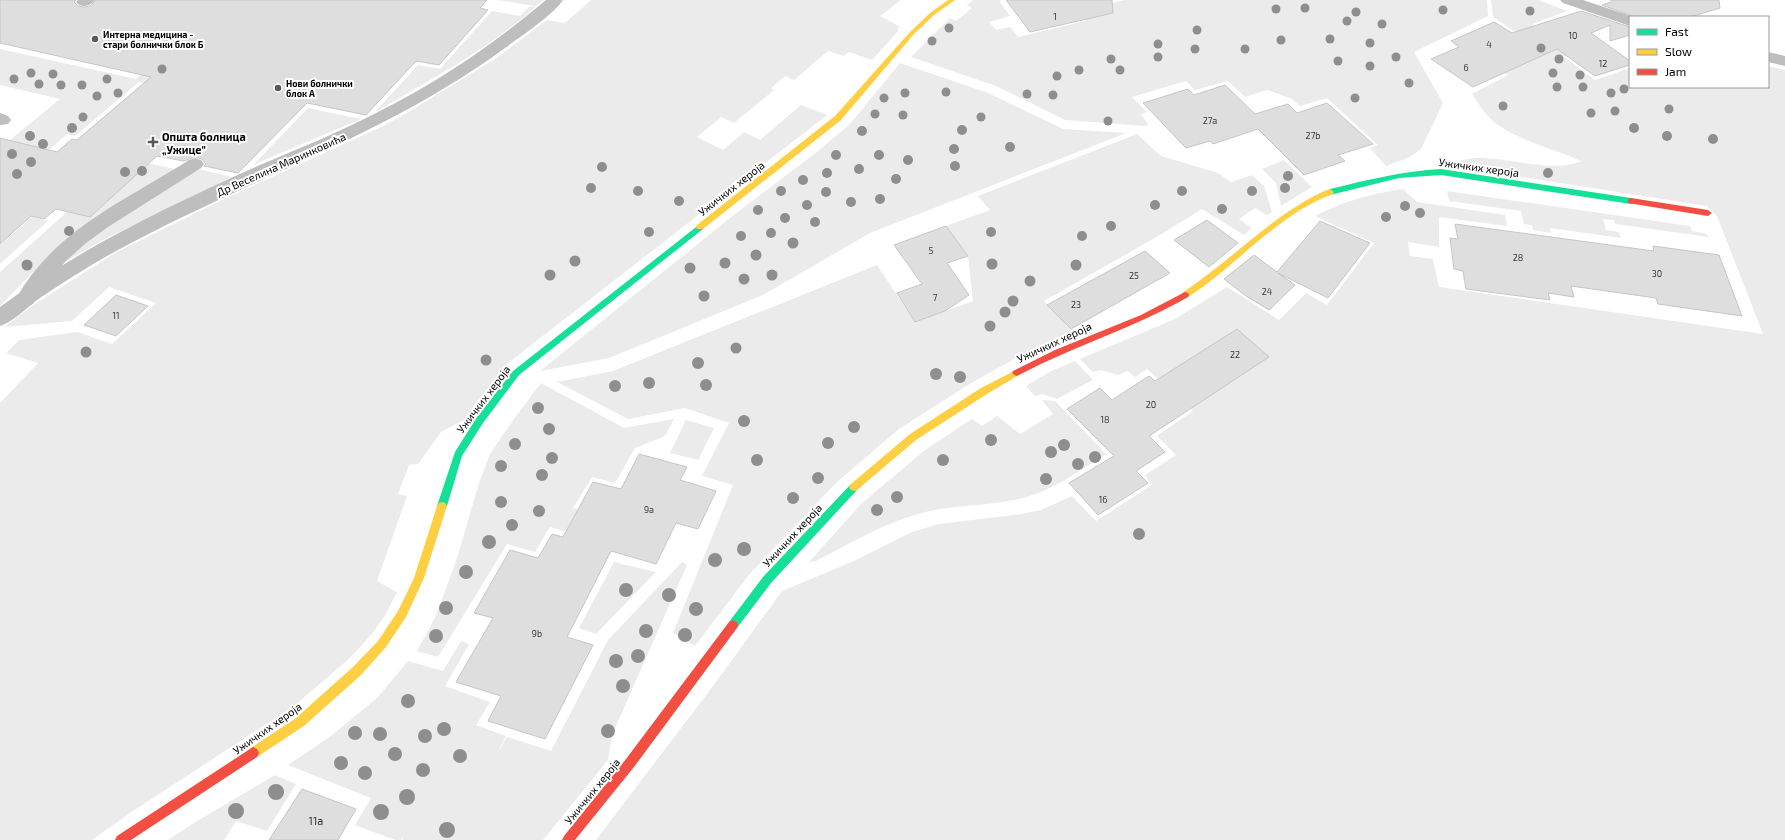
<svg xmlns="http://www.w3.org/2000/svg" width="1785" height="840" font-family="'Exo 2',sans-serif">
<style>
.green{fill:#ebebeb}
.building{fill:#dedede;stroke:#c6c6c6}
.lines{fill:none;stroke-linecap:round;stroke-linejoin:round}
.lane{fill:#bebebe;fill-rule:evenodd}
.street{fill:#bebebe;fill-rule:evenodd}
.fast{fill:#16e098;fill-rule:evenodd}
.slow{fill:#ffcf43;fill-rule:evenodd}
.jam{fill:#f24e42;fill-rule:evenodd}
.tree{fill:#8e8e8e}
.poi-dot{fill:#595959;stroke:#fff;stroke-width:1.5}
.labels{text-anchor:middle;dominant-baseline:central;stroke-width:4;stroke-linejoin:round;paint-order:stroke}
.number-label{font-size:9px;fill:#383838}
.far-poi-label{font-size:9px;font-weight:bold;fill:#000;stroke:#fff;text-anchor:start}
.poi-label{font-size:11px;font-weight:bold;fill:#000;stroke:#fff;text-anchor:start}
.street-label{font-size:11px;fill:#000;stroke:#fff}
.near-number-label{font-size:11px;fill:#383838}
</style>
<rect width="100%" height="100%" fill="#fff"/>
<!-- green -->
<path class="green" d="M497 0H544L536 6Z
M591 0H901L880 16 899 26 898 31 872 60 849 52 844 56 828 51 794 80 785 76 771 88 774 90 734 123 721 117 697 137 723 150 744 132 760 140 801 105 827 115 508 363 475 404 464 420 441 432 418 464 409 465 398 494 407 496 377 581 397 592 386 614 371 635 351 657 294 706 133 811 92 840H0V403L38 363 6 353 19 340 77 332 112 344 156 303 109 287 72 321 4 327 35 304 115 253 222 200 381 127 407 113 495 59 547 20 565 23Z
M973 0H1001L1000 2 1010 16 989 22 996 30 1010 27 1018 37 1086 21 1078 11 1125 0H1487L1488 16 1414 52 1443 103 1421 149 1410 157 1386 166 1370 148 1378 145 1327 98 1300 106 1290 98 1267 90 1245 97 1228 81 1195 90 1186 81 1132 97 1147 112 1141 115 1149 125 1143 126 1065 120 996 86 911 57 950 18 956 21 972 8 967 5Z
M1491 0H1538L1567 11 1532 24 1573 53 1564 57 1595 80 1630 68V87H1768V66L1785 70V840H596L716 682 782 591 854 561 912 532 939 524 1022 514 1041 510 1072 496 1096 521 1152 485 1145 475 1176 455 1157 436 1193 411 1147 369 1135 377 1127 371 1118 375 1101 370 1093 372 1080 359 1175 319 1227 287 1279 320 1306 293 1327 305 1374 243 1315 216C1342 202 1373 193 1403 189L1417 202 1505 215 1507 226 1439 217V247L1408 242 1410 256 1433 259 1439 287 1763 334 1717 216 1707 206 1452 166C1477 143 1547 178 1581 161 1554 149 1523 142 1498 125 1487 118 1479 104 1472 94L1508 75 1498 69 1526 39 1493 17Z
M530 6 536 7C487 49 431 80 375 112L418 65 440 69 492 11 520 16Z
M0 49 136 79 159 60 161 87 139 82 75 136 67 134 42 156 0 148 60 99 0 85Z
M900 63 988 93 1063 129 1126 133 870 233 763 295 609 358 540 371 735 214 817 152 850 124Z
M308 108 361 119 253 165Z
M1137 134 1161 156 1218 173 1231 182 1252 175 1264 186 1272 212 1267 215 1255 208 1239 219 1252 228 1244 235 1202 209 1160 235 1044 301 1073 332 1030 350 968 385 899 429 837 482 776 546 748 576 695 646 673 633 733 485 702 476 729 423 685 408 628 419 557 382 613 371 877 265 915 322 973 301 968 256 946 226 990 210 978 196Z
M102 153 179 170 48 257 0 306V272L67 212 90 217 117 193Z
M1284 160 1312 187 1281 206 1276 183 1262 169Z
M198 169 232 177 105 239 63 263C96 224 155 196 198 169Z
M1447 191 1690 226 1692 231 1707 234 1709 237 1615 224 1614 220 1603 219 1606 230 1619 232 1621 238 1550 228 1551 233 1533 230 1532 225 1524 224 1521 211 1449 201Z
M32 217 48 221 0 264V245Z
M1075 361 1093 380 1057 399 1042 394 1035 396 1026 386 1051 371Z
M541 383 624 428 674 419 665 436 635 448 615 483 592 477 573 508 593 514 581 536 550 527 535 552 507 544 438 657 417 651 436 616 457 558 479 483 490 454 516 416Z
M1042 400 1055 401 1106 454C1079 471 1053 490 1023 498 988 507 952 504 918 514 882 524 849 544 816 561L809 562 862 503 925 450 972 419 982 426 997 416 1020 434 1053 414Z
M686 420 714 428 698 460 670 453Z
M614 562 656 572 596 634 579 628Z
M682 562 687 565 612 735 608 760 543 840H402L404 835 401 840H395L355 825 371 798 288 765 331 736 377 698 408 661 443 671 461 641 469 644 445 686 490 702 476 725 506 736 496 755 507 737 551 751 608 640Z
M275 775 296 784 267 831 236 821 224 840H168L192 824Z"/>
<!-- building -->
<path class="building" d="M0 0H76L74 2 78 6 84 7 90 6 96 0H487L480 8 488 10 439 65 416 61 366 115 307 103 238 173 204 166 206 164 202 159 195 157 184 161 157 156 90 217 56 209 44 219 31 216 0 244V138L57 152 72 139 77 140 151 77 0 43Z
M1006 0H1112L1113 13 1030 32Z
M1611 0H1719L1720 8 1690 17H1635L1602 5 1611 2Z
M1581 11 1630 27V35L1610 41V25L1591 33 1630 61V65L1595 76 1557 49 1473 87 1431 59 1459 47 1451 41 1494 22 1512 33Z
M1225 85 1255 114 1288 104 1297 113 1327 103 1373 144 1338 155 1345 161 1304 175 1258 129 1213 144 1210 141 1186 148 1143 103 1188 89 1194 95Z
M1207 220 1238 243 1209 267 1174 240Z
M1320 221 1370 243 1328 298 1278 273 1295 285 1269 310 1246 296 1224 279 1254 255 1277 272Z
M1455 224 1654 251 1653 246 1719 255 1742 316 1658 304 1656 298 1571 286 1574 297 1548 293 1550 300 1466 289 1463 271 1454 269 1450 238 1458 239Z
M946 226 968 256 947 263 969 295 945 311 915 322 897 293 922 284 894 245Z
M1145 251 1170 273 1071 329 1047 305Z
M116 295 148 306 116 336 84 325Z
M1237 329 1269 357 1149 436 1165 452 1136 471 1148 483 1098 515 1069 483 1114 456 1067 409 1100 388 1112 400 1149 376 1155 381Z
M639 454 687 467 680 480 716 491 698 529 676 523 656 564 611 551 567 637 593 645 545 739 488 721 501 696 456 682 493 618 474 613 510 550 538 558 552 534 563 537 593 482 621 489Z
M302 789 356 809 338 840H269Z"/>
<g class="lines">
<!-- lane -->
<path class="lane" d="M78 0H95C90 6 86 7 79 5L76 2Z
M0 113 8 116 11 120 8 124 0 125Z
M195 158 201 160 204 164 201 168 108 227 86 243 66 261 48 281 33 304 26 307 19 304 16 299C53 231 126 200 189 160Z"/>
<!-- street -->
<path class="street" d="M546 0H563C553 15 520 37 505 48 387 135 246 180 118 250 92 264 65 281 40 298 27 307 15 321 0 326V307C80 248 169 206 260 165 300 148 340 132 378 112 438 82 494 44 546 0Z
M1560 0H1583L1634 17H1630V26L1563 3Z
M1768 52 1785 56V66L1768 62Z"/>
<!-- fast -->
<path class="fast" d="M1441 169 1631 198 1635 201 1631 204 1441 175 1399 178 1330 195 1326 192 1330 189C1367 180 1403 171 1441 169Z
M700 224 703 225 704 227 703 229 519 375 483 423 462 456 447 506 445 509 442 510 439 509 437 506 455 452 477 417 513 371Z
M854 483 857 484 859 487 857 490 771 583 737 628 733 630 729 628 728 625 729 622 763 577 851 484Z"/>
<!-- slow -->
<path class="slow" d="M948 0H955L934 15 914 34 841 120 703 229H697L696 227 697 225 835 116 910 32 930 13Z
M1330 189 1334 192 1333 194C1285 211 1243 257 1203 287L1188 297H1182L1181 295 1182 293C1220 268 1252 236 1289 211 1302 203 1315 194 1330 189Z
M1016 370 1020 373 1019 375 987 394 916 440 857 490 854 491 851 490 849 487 851 484 910 434 981 388Z
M442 502 445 503 447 506 424 578 406 617 386 647 361 675 304 726 257 757 253 759 249 757 247 753 249 749 296 718 353 667 378 641 398 611 414 578 437 506 439 503Z"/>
<!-- jam -->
<path class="jam" d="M1631 198 1708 210 1712 213 1708 216 1628 203V199Z
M1185 292 1188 293 1189 295 1188 297C1134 328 1074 346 1019 375L1016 376 1012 373 1013 371 1055 350 1141 315Z
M733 620 737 622 738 625 737 628 634 767 575 840H562L564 836 626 759 729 622Z
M253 747 257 749 259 753 257 757 131 840H115L117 836Z"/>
</g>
<!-- trees -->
<g class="tree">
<circle cx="1305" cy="8" r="4.5"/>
<circle cx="1276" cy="9" r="4.5"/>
<circle cx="1443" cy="10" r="4.5"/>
<circle cx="1530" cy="11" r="4.5"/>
<circle cx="1356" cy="12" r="4.5"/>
<circle cx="1347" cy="21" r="4.5"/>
<circle cx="1382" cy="24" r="4.5"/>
<circle cx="949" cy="28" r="4.5"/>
<circle cx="1197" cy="30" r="4.5"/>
<circle cx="1330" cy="39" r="4.5"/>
<circle cx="1281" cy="40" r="4.5"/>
<circle cx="932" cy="41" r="4.5"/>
<circle cx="1370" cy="43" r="4.5"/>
<circle cx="1158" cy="44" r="4.5"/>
<circle cx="1541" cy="48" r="4.5"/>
<circle cx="1195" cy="49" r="4.5"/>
<circle cx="1245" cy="49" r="4.5"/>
<circle cx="1158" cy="57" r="4.5"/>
<circle cx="1396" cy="57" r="4.5"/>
<circle cx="1111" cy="59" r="4.5"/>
<circle cx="1559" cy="59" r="4.5"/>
<circle cx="1338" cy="61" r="4.5"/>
<circle cx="1370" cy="66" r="4.5"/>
<circle cx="162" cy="69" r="4.5"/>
<circle cx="1079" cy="70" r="4.5"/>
<circle cx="1120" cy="70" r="4.5"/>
<circle cx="31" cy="73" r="4.5"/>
<circle cx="1553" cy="73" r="4.5"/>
<circle cx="53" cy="74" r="4.5"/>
<circle cx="1580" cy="75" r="4.5"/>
<circle cx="1057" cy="76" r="4.5"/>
<circle cx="14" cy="79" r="4.5"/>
<circle cx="107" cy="79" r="4.5"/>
<circle cx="1409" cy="83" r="4.5"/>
<circle cx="39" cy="84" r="4.5"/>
<circle cx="61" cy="85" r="4.5"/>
<circle cx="82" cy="85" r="4.5"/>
<circle cx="1557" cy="87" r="4.5"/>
<circle cx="1583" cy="87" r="4.5"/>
<circle cx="1624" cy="89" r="4.5"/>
<circle cx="946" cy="92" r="4.5"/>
<circle cx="118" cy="93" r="4.5"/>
<circle cx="905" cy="93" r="4.5"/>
<circle cx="1611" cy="93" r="4.5"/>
<circle cx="1027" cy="94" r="4.5"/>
<circle cx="1053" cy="95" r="4.5"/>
<circle cx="97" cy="96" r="4.5"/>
<circle cx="884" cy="98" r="4.5"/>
<circle cx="1355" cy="98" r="4.5"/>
<circle cx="1503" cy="106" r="4.5"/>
<circle cx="1669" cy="109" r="4.5"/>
<circle cx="1615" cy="111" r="4.5"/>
<circle cx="1591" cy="113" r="4.5"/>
<circle cx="875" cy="114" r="4.5"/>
<circle cx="903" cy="115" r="4.5"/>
<circle cx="83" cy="117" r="4.5"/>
<circle cx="981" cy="117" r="4.5"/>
<circle cx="1108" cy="121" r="4.5"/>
<circle cx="72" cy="128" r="5"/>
<circle cx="1634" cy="128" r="5"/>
<circle cx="962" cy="130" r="5"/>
<circle cx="862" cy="131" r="5"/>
<circle cx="30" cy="136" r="5"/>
<circle cx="1667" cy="136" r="5"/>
<circle cx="1713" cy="139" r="5"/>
<circle cx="43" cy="144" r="5"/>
<circle cx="1010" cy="147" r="5"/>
<circle cx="954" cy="149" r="5"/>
<circle cx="12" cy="154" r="5"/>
<circle cx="836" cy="155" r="5"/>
<circle cx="879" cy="155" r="5"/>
<circle cx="908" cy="160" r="5"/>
<circle cx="31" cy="162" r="5"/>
<circle cx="955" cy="166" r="5"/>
<circle cx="602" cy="167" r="5"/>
<circle cx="859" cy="169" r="5"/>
<circle cx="142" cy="171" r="5"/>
<circle cx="125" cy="172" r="5"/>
<circle cx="827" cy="173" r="5"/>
<circle cx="1548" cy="173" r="5"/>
<circle cx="17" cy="174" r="5"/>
<circle cx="1288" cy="176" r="5"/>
<circle cx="896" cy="179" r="5"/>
<circle cx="803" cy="180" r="5"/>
<circle cx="591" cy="188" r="5"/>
<circle cx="1285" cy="188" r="5"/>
<circle cx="638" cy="191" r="5"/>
<circle cx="781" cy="191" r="5"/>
<circle cx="1182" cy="191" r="5"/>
<circle cx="1252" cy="191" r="5"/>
<circle cx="826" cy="192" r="5"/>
<circle cx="880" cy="199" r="5"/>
<circle cx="679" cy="201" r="5"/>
<circle cx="851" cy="202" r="5"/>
<circle cx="807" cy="205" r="5"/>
<circle cx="1155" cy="205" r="5"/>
<circle cx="1405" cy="206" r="5"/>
<circle cx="1222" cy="209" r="5"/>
<circle cx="758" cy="210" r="5"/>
<circle cx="1420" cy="213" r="5"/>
<circle cx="1386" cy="217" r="5"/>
<circle cx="785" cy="218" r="5"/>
<circle cx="815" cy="222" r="5"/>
<circle cx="1111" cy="226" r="5"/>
<circle cx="69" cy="231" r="5"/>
<circle cx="649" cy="232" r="5"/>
<circle cx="991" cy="232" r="5"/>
<circle cx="771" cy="233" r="5"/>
<circle cx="741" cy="236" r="5"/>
<circle cx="1082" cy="236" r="5"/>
<circle cx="793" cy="243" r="5.5"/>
<circle cx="756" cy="255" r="5.5"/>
<circle cx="575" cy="261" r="5.5"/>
<circle cx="725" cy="263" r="5.5"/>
<circle cx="992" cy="264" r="5.5"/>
<circle cx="27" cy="265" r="5.5"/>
<circle cx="1076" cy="265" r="5.5"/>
<circle cx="690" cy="268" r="5.5"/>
<circle cx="550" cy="275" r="5.5"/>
<circle cx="772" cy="275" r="5.5"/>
<circle cx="744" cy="279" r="5.5"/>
<circle cx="1030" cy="281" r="5.5"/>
<circle cx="704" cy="296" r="5.5"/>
<circle cx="1013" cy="301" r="5.5"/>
<circle cx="1005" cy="312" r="5.5"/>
<circle cx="990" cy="326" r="5.5"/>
<circle cx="736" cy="348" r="5.5"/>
<circle cx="86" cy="352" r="5.5"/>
<circle cx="486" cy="360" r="5.5"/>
<circle cx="698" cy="363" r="6"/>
<circle cx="936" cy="374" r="6"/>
<circle cx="960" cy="377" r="6"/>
<circle cx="649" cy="383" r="6"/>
<circle cx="706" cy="385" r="6"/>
<circle cx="615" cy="386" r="6"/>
<circle cx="538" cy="408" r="6"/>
<circle cx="744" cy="421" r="6"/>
<circle cx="854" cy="427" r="6"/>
<circle cx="549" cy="429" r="6"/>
<circle cx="991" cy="440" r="6"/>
<circle cx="828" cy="443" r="6"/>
<circle cx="515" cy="444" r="6"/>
<circle cx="1064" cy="445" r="6"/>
<circle cx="1051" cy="452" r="6"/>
<circle cx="1095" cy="457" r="6"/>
<circle cx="552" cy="458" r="6"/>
<circle cx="757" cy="460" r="6"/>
<circle cx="943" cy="460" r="6"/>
<circle cx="1078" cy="464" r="6"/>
<circle cx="501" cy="466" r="6"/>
<circle cx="542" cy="475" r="6"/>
<circle cx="818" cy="478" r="6"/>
<circle cx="1046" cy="479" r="6"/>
<circle cx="897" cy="497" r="6"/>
<circle cx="793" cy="498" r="6"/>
<circle cx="501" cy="502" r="6"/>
<circle cx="877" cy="510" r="6"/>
<circle cx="539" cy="511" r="6"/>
<circle cx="512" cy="525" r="6"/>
<circle cx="1139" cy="534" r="6"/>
<circle cx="489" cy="542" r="7"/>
<circle cx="744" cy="549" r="7"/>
<circle cx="715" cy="560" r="7"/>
<circle cx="466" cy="572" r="7"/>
<circle cx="626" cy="590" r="7"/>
<circle cx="669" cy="595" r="7"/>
<circle cx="446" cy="608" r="7"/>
<circle cx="696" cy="609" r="7"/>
<circle cx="646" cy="631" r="7"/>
<circle cx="685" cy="635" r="7"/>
<circle cx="436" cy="636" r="7"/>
<circle cx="638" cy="656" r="7"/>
<circle cx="616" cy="661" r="7"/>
<circle cx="623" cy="686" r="7"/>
<circle cx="408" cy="701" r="7"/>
<circle cx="444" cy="729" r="7"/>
<circle cx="608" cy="731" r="7"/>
<circle cx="355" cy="733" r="7"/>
<circle cx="380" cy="734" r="7"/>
<circle cx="425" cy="736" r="7"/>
<circle cx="395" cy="754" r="7"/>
<circle cx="460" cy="756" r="7"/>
<circle cx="341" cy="763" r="7"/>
<circle cx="423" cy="770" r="7"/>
<circle cx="365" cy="773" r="7"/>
<circle cx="276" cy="792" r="8"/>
<circle cx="407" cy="797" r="8"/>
<circle cx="236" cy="811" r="8"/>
<circle cx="381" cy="812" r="8"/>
<circle cx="447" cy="830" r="8"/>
</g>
<!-- markers -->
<g class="poi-dot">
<circle cx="95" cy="39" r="4"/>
<circle cx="278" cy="88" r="4"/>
<path d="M151 136h4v4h4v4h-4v4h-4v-4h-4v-4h4z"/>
</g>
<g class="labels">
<!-- number labels -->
<g class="number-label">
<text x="1055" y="16">1</text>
<text x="1573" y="35">10</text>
<text x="1489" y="44">4</text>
<text x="1603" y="63">12</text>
<text x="1466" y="67">6</text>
<text x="1210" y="120">27a</text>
<text x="1313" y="135">27b</text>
<text x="931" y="250">5</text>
<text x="1518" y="257">28</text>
<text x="1657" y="273">30</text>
<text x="1134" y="275">25</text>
<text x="1267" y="291">24</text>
<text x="935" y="297">7</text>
<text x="1076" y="304">23</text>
<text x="116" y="315">11</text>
<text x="1235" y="354">22</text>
<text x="1151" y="404">20</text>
<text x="1105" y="419">18</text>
<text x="1103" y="499">16</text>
<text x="649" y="509">9a</text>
<text x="537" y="633">9b</text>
</g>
<!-- far-poi labels -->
<g class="far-poi-label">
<text x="103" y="34">Интерна медицина -<tspan x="103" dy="10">стари болнички блок Б</tspan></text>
<text x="286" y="83">Нови болнички<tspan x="286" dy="10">блок А</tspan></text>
</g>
<!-- poi labels -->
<g class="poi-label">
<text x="162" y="136">Општа болница<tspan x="162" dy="13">„Ужице”</tspan></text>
</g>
<!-- street labels -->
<g class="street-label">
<text transform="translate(281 164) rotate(-24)">Др Веселина Маринковића</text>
<text transform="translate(1479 167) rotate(8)">Ужичких хероја</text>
<text transform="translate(731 188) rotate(-38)">Ужичких хероја</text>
<text transform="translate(1054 342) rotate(-25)">Ужичких хероја</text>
<text transform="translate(483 399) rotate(-53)">Ужичких хероја</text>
<text transform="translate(792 535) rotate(-47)">Ужичких хероја</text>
<text transform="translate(267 728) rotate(-35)">Ужичких хероја</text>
<text transform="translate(592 791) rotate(-51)">Ужичких хероја</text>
</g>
<!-- near-number labels -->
<g class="near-number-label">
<text x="316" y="820">11a</text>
</g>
</g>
<!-- legend -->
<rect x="1629" y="16" width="140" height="72" fill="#ffffff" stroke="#999999"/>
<rect x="1637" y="29" width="20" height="6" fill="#16e098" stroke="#999999"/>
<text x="1665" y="36" font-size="12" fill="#000000">Fast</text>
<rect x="1637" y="49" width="20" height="6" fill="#ffcf43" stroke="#999999"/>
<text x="1665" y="56" font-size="12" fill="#000000">Slow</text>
<rect x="1637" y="69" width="20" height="6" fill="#f24e42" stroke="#999999"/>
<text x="1665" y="76" font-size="12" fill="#000000">Jam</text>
</svg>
